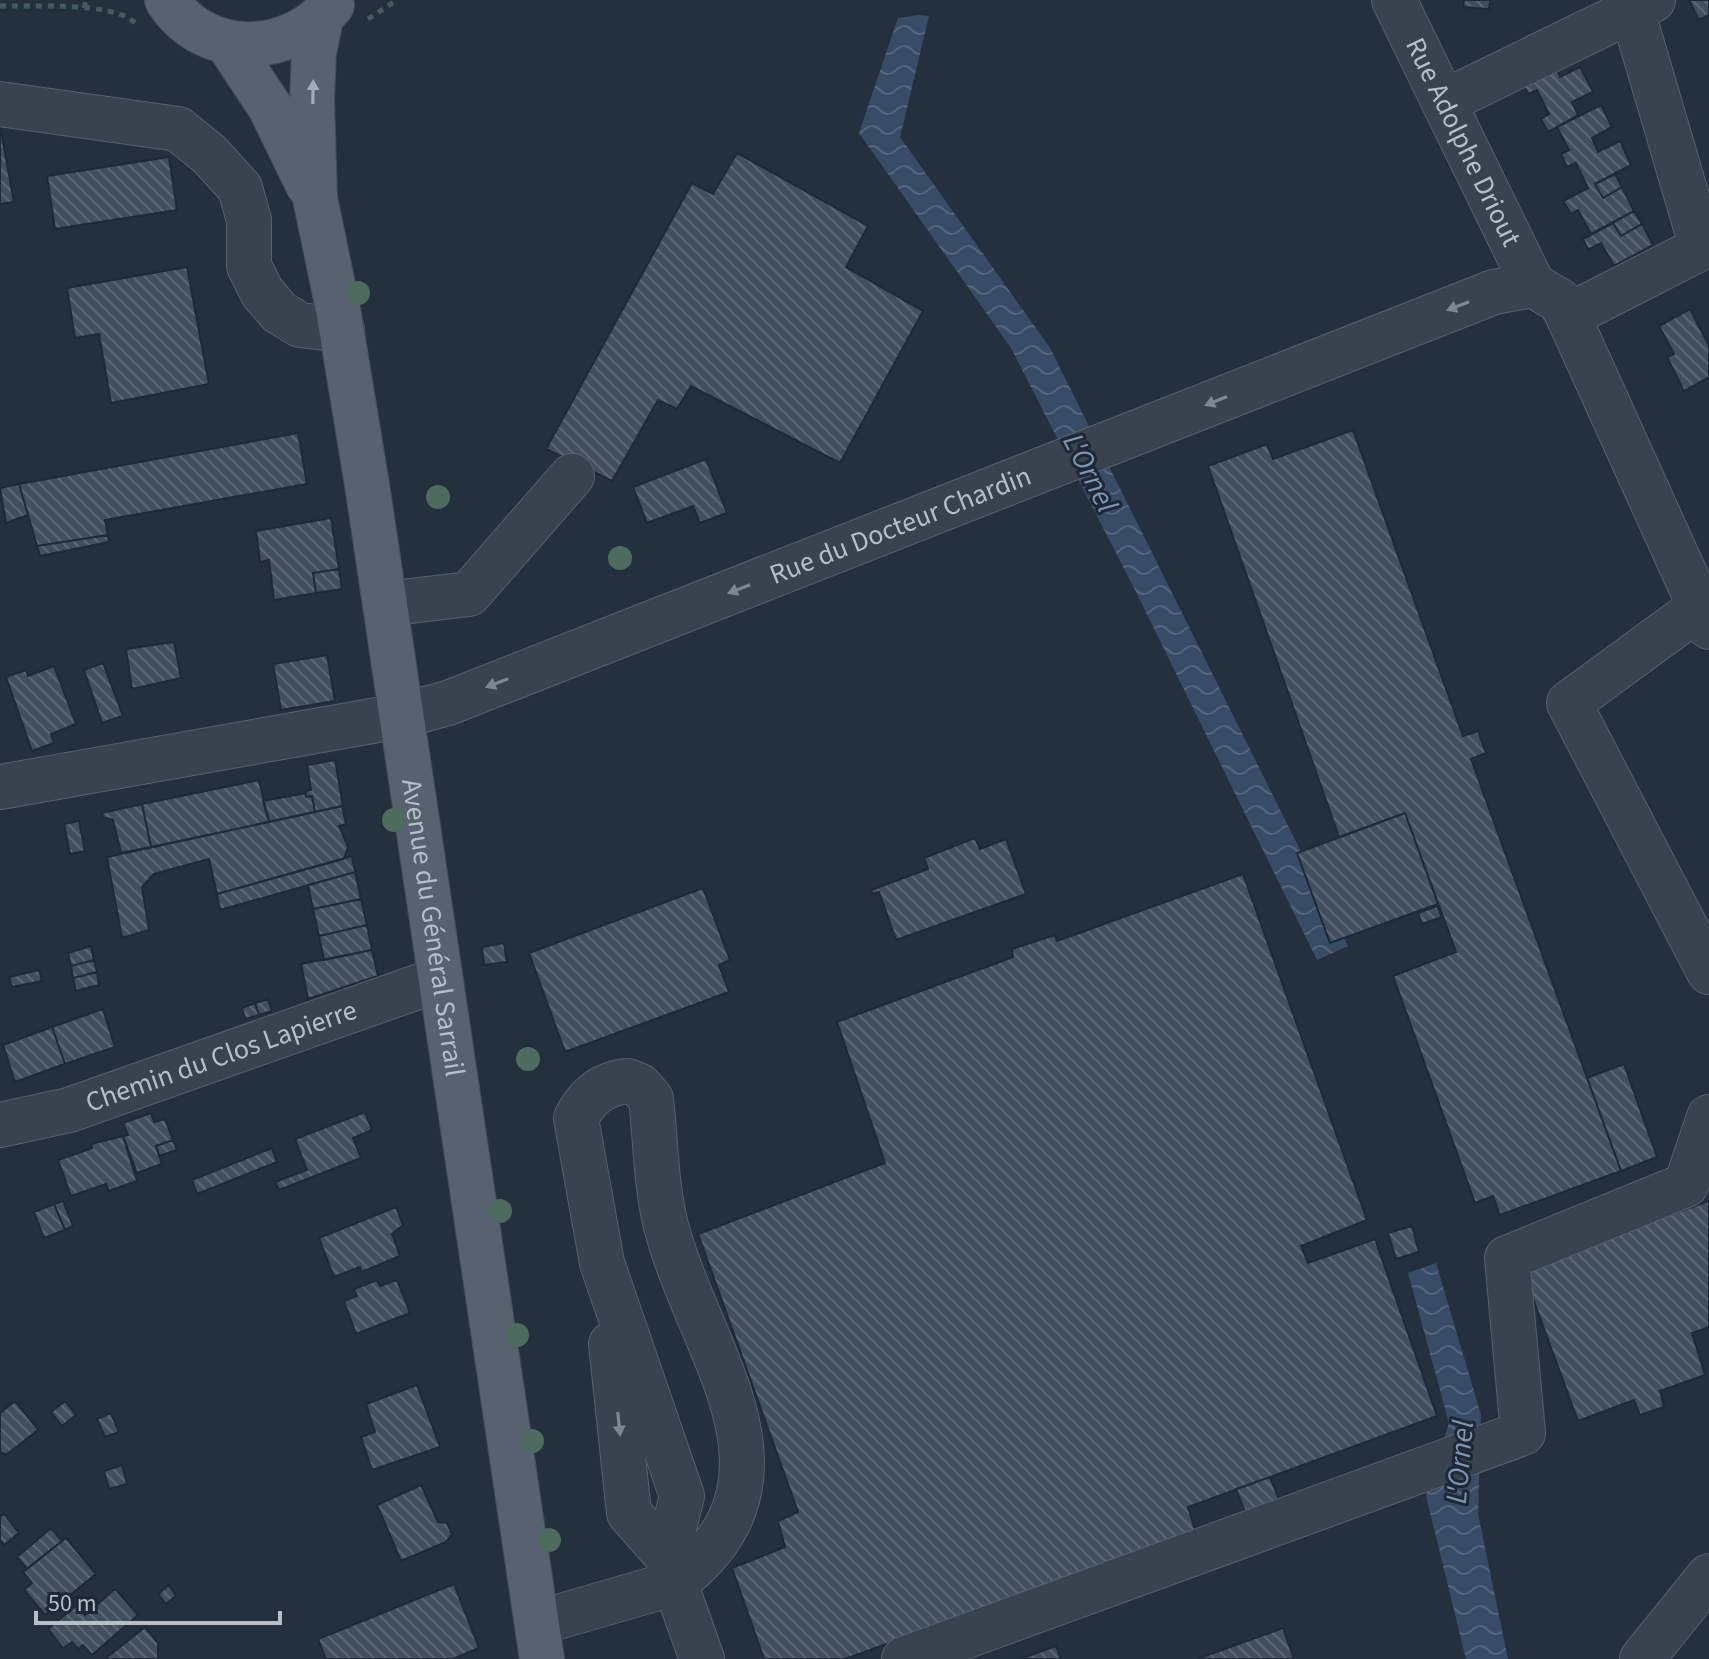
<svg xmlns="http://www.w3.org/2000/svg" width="1709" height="1659" font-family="'Source Sans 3',sans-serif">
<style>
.water{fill:url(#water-waves)}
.building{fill:url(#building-back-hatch);stroke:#202936;stroke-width:2}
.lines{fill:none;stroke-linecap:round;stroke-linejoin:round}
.minor-casing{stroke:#57606d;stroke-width:46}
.major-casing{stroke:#434b58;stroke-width:46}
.path{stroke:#455a5d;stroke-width:5;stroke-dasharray:6 6;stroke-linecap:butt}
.minor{stroke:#39424f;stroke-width:44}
.major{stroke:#57616f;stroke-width:44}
.tree{fill:#4d6b5e}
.oneway{fill:#a3abb8}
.oneway2{fill:#7e8693}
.labels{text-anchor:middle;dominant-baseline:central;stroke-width:6;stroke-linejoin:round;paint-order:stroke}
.street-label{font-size:28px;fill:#b6beca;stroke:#1e2735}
.water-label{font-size:30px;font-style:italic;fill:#7d94b2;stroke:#1e2735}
</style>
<defs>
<pattern id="water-waves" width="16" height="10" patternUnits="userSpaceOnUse" patternTransform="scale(2)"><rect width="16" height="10" fill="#394c67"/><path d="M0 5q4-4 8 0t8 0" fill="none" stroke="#53647b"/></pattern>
<pattern id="building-back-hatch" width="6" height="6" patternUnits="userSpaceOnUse" patternTransform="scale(2)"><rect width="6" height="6" fill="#414f5e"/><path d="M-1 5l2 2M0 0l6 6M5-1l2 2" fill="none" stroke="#5a6774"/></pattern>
</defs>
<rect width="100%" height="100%" fill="#25303f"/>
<!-- water -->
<path class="water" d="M918 15 929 16 900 137 1050 348 1348 946 1317 960 1136 592 1011 348 859 133 898 18Z
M1436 1263 1481 1415 1478 1514 1508 1659H1466L1426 1496 1449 1423 1408 1273Z"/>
<!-- building -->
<path class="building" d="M1464 0H1490L1489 9 1463 7Z
M1689 0H1709V15L1699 20Z
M1555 65 1560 77 1580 67 1593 92 1572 102 1578 115 1548 132 1541 119 1549 114 1537 90 1528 94 1522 82Z
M1601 105 1612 127 1592 138 1598 152 1620 141 1631 165 1595 184 1603 198 1622 187 1634 211 1591 234 1578 210 1571 214 1563 201 1588 188 1576 163 1567 167 1561 154 1569 150 1557 127Z
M0 125 14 202 0 204Z
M737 153 868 226 846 267 923 311 840 463 691 386 677 409 658 400 612 481 546 449 692 183 713 194Z
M169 157 177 210 55 229 47 176Z
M1615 174 1622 187 1603 198 1595 184Z
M1634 211 1642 224 1621 236 1613 223Z
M1613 223 1621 236 1642 224 1653 245 1614 266 1601 243 1588 250 1583 239Z
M187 267 209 384 111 403 99 334 75 338 67 288Z
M1690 309 1709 346V377L1684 391 1667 357 1674 354 1659 326Z
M1353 430 1463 736 1478 731 1486 753 1471 759 1621 1171 1500 1215 1493 1196 1475 1203 1393 976 1456 952 1405 813 1339 837 1208 466 1267 444 1273 459Z
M298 433 307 484 105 520 108 535 37 546 19 484Z
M706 459 727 513 700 523 693 506 647 523 633 487Z
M19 484 28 515 6 523 0 488Z
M331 518 339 569 313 573 316 593 274 600 269 560 260 562 256 531Z
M108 535 109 542 40 556 37 546Z
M339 569 342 589 316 593 313 573Z
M174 642 181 678 132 689 126 649Z
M327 655 335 701 281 710 273 664Z
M103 663 123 716 102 723 84 670Z
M54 666 76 724 51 734 54 743 32 751 6 677 26 670 28 676Z
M335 760 343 806 315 812 312 796 306 797 305 791 311 790 307 765Z
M259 780 269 822 151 847 142 804Z
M306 793V797L312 796 315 812 269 822 263 801Z
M142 804 151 847 121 853 113 820 103 817 102 813Z
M342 806 346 824 339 826 348 847 344 859 217 894 209 859 154 874 142 887 149 930 122 938 107 857Z
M1405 813 1438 904 1330 943 1297 853Z
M79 821 85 851 70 854 64 824Z
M975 838 980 849 1006 839 1026 894 896 940 879 892 872 894 871 890 928 869 924 858Z
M352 856 355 872 220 910 217 894Z
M355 872 361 899 313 909 308 885Z
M1243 874 1367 1220 1301 1246 1308 1263 1375 1239 1437 1416 1188 1507 1196 1533 845 1659H764L732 1568 785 1547 778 1521 798 1512 698 1234 885 1163 837 1022 1013 957 1012 949 1055 935 1057 941Z
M703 888 730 960 719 965 729 992 565 1052 529 953Z
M361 899 367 925 319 936 313 909Z
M1437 906 1442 917 1422 924 1418 913Z
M367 925 372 950 324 960 319 936Z
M504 943 507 962 484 965 482 947Z
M91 946 94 960 71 966 68 953Z
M372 950 378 976 308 999 301 964Z
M94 960 97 972 73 978 71 966Z
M39 970 42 981 12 987 9 977Z
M97 972 99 985 76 991 73 978Z
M268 999 272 1011 259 1015 255 1003Z
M255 1003 259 1015 245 1019 242 1008Z
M103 1009 115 1047 65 1064 52 1027Z
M52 1027 65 1064 15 1082 3 1045Z
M1624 1064 1657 1157 1621 1171 1587 1078Z
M365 1112 372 1130 353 1138 361 1158 279 1190 275 1182 307 1170 295 1139Z
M151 1113 154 1122 165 1119 173 1140 156 1146 162 1164 137 1173 123 1136 128 1135 123 1123Z
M123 1136 137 1181 109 1191 106 1184 71 1196 58 1160 92 1148 91 1144Z
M173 1140 177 1150 159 1156 156 1146Z
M272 1148 277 1162 197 1194 192 1180Z
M63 1201 73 1226 65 1230 54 1204Z
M1709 1201V1327L1692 1333 1705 1375 1660 1391 1664 1407 1640 1415 1634 1400 1578 1421 1522 1269Z
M54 1204 65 1230 44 1238 34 1212Z
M396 1207 403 1225 392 1234 400 1256 362 1272 360 1267 334 1277 319 1238Z
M1412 1226 1419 1252 1396 1259 1388 1233Z
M377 1280 380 1286 397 1280 410 1313 356 1334 344 1301 357 1296 354 1289Z
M417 1385 440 1447 372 1470 361 1437 375 1432 366 1404Z
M15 1401 38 1430 6 1455 0 1452V1413Z
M65 1401 76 1415 62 1426 51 1412Z
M111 1413 119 1432 105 1437 97 1419Z
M122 1465 127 1484 109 1489 104 1471Z
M1270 1477 1280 1502 1246 1514 1236 1489Z
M421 1485 438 1522 447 1523 452 1534 446 1542 401 1561 377 1505Z
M4 1514 19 1533 4 1545 0 1540V1517Z
M51 1528 62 1541 27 1569 17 1557Z
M66 1538 96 1574 45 1615 24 1590 32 1583 23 1572Z
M454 1584 479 1648 453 1659H326L318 1639Z
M169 1585 176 1596 166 1604 158 1594Z
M115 1589 138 1615 92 1655 83 1645 78 1649 72 1642 63 1648 48 1629 77 1605 85 1615Z
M145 1627 158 1643V1659H105Z
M1283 1628 1294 1659H1197Z
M1056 1646 1061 1659H1020Z"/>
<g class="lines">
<!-- minor casing -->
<g class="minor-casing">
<g id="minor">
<path id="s1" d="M1394 0 1533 285"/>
<path d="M1632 10 1702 248"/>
<path d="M1444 102 1653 0"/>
<path d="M0 104 178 129 209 154 240 188 249 220V266L262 292 279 312 300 325 342 330"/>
<path d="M1533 285 1560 301 1568 316 1709 627"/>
<path d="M1568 316 1709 244"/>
<path d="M385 604 469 594 572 476"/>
<path d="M1700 607 1569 703 1709 972"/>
<path id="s2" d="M0 787 400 716 448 703 1494 292 1533 285"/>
<path d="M628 1081 640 1086 651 1099C656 1143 656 1192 668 1233 702 1356 812 1480 675 1583L667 1556 682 1496 602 1263 576 1118C587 1097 603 1083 628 1081Z"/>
<path id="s3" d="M0 1125 69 1110 440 979"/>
<path d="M611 1344 629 1513 667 1556"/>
<path d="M537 1623 675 1583 702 1659"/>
<path d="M904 1659 1523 1433 1507 1258 1686 1185 1709 1117"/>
<path d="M1642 1659 1709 1576"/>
</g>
</g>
<!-- major casing -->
<g class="major-casing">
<g id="major">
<path d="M167 0C205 59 289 57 332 5"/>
<path id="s4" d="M321 18 314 52 312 99 315 198 338 309 368 491 542 1659"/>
<path d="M227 42 270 107 308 185"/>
</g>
</g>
<!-- path -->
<path class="path" d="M0 6C32 7 113 1 135 23
M84 8 86 0
M368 19 397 0"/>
<!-- minor -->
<use href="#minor" class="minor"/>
<!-- major -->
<use href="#major" class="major"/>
</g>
<!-- trees -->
<g class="tree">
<circle cx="358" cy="293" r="12"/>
<circle cx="438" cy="497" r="12"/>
<circle cx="620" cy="558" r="12"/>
<circle cx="394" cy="820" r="12"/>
<circle cx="528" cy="1059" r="12"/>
<circle cx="500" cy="1211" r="12"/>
<circle cx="517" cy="1335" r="12"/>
<circle cx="532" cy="1441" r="12"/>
<circle cx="549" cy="1540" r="12"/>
</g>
<!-- one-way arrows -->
<defs><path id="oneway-solid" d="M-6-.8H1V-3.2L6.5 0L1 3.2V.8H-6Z" transform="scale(2)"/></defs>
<use class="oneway" href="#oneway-solid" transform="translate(313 92) rotate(-89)"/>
<g class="oneway2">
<use href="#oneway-solid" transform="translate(1458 306) rotate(159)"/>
<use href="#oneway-solid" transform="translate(1216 401) rotate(158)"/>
<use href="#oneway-solid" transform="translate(739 589) rotate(159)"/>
<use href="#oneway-solid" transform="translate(497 683) rotate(159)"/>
<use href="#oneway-solid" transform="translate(619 1424) rotate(84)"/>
</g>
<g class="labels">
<!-- street labels -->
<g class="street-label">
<text stroke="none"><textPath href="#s1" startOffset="158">Rue Adolphe Driout</textPath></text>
<text stroke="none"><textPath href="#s2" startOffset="942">Rue du Docteur Chardin</textPath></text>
<text stroke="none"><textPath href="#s4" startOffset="920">Avenue du Général Sarrail</textPath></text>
<text stroke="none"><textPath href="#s3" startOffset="232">Chemin du Clos Lapierre</textPath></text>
</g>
<!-- water labels -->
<g class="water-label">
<text transform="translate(1090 473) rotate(63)">L'Ornel</text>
<text transform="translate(1460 1462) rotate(-85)">L'Ornel</text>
</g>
</g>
<!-- scale -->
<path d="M36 1611v12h244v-12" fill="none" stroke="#b6beca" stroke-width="4"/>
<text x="48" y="1611" font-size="24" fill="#b6beca" stroke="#1e2735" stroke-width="6" paint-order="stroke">50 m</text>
</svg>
